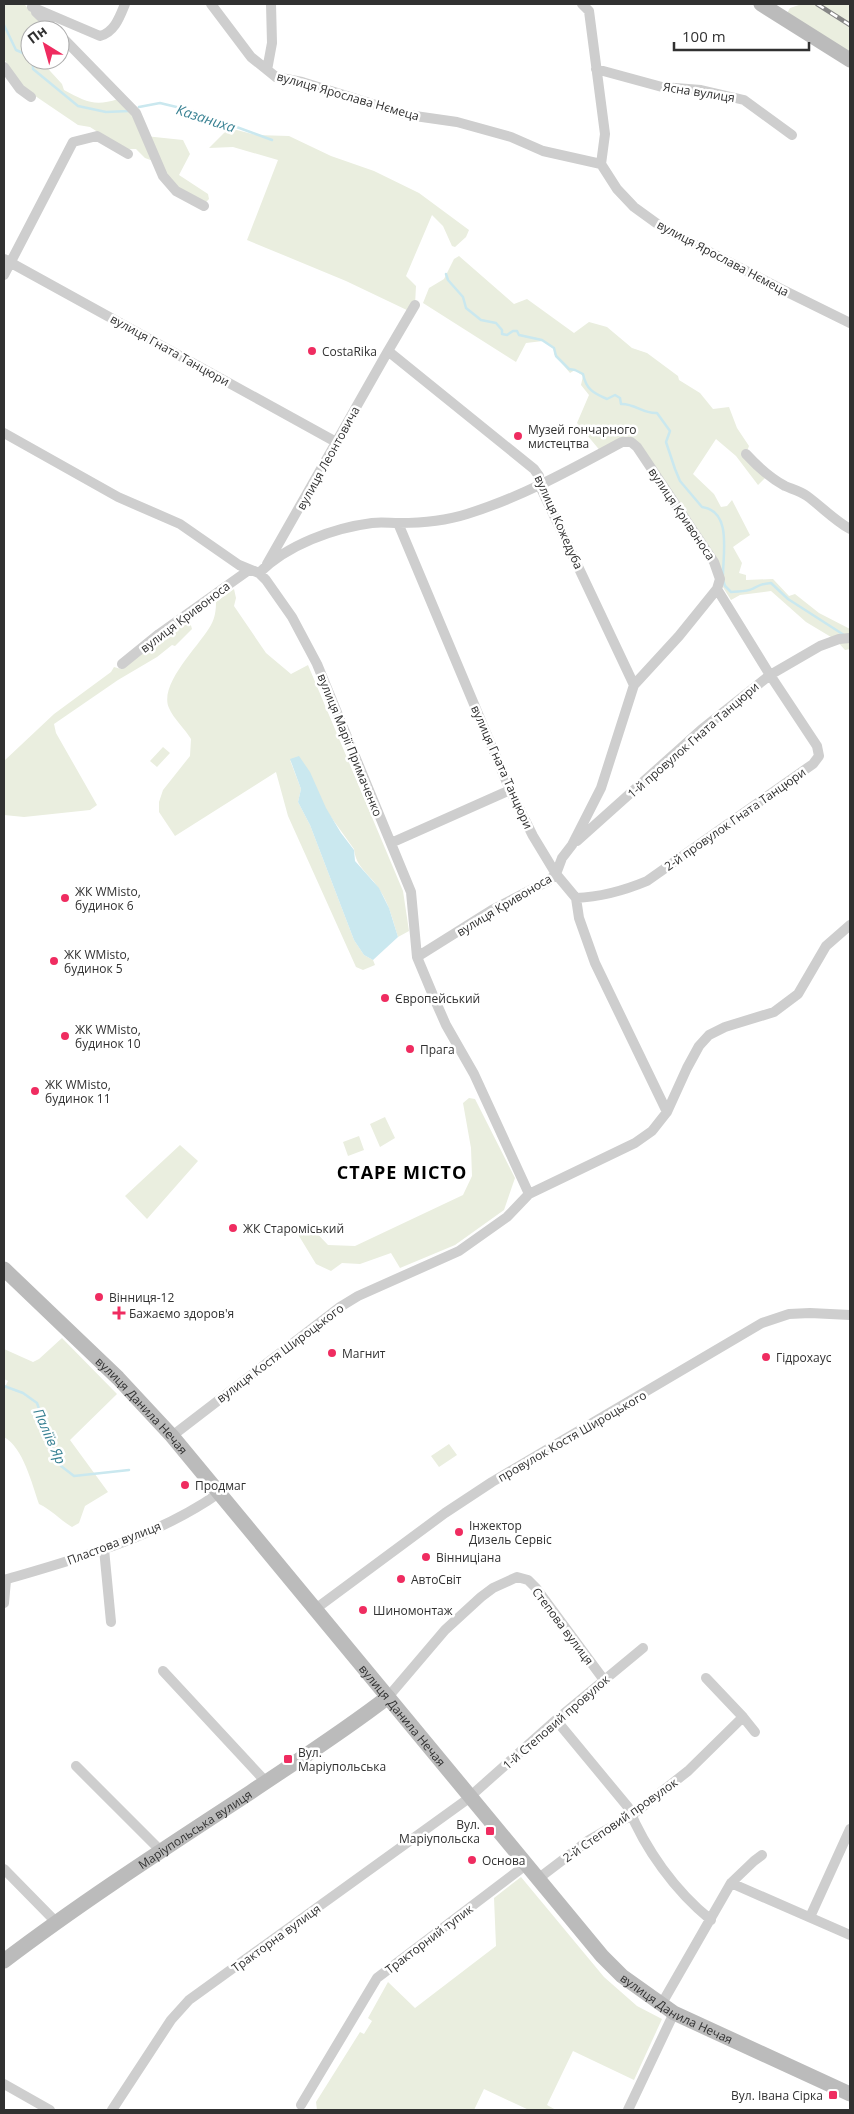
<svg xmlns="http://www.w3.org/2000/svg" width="854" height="2114" font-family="'Open Sans',sans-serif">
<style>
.green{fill:#eaeedf}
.water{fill:#cae8ef}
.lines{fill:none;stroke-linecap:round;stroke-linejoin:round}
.stream{stroke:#cae8ef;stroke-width:2.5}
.street{stroke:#cecece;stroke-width:10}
.secondary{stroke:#bbb;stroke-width:15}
.rail-casing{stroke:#868686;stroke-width:4.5}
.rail{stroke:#fff;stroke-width:2.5;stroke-dasharray:8;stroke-linecap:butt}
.poi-dot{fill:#ef2c60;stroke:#fff;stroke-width:2}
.labels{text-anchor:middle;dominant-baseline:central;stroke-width:5;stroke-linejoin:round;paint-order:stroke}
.street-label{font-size:12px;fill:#313131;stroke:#fff}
.poi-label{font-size:12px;fill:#313131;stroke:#fff;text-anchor:start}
.water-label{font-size:14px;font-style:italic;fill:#378092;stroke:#fff}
.district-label{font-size:18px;font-weight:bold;letter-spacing:1px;fill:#000;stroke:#fff}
</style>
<rect width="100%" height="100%" fill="#fff"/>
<!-- green -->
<path class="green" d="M4 4H24L49 30H30V60H40L62 84 64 90C85 101 94 107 118 99L126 106 145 136 183 140 190 154 179 175 208 194 209 199 204 204 176 191 156 162 145 158 136 149H124L90 127 78 125 22 87 4 59Z
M802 4H850V60L784 19 790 8Z
M229 128 256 135 289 136 331 156 374 171 419 193 469 230 466 237 455 247 452 246 443 226 432 215 406 276 416 286 415 305 411 312 346 281 247 240 278 160 233 147 209 148Z
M459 256 514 304 527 299 574 333 589 322 607 327 632 348 647 353 678 376 679 380 700 393 713 409 729 407 737 428 749 446 746 454 768 475 758 485 736 456 716 439 693 474 714 494 721 507 727 506 732 500 750 535 733 547 742 563 739 573 746 575V580L773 579 789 596 795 594 819 613 850 629V649L845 650 836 640 806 622 771 591 740 595 731 600 719 581 720 579 631 442 602 453 577 423 589 395 581 385 583 376 575 370 570 373 554 354V347L543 341 526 343 516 362 423 303 429 288 444 279 454 259Z
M234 589 236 598 234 606 266 653 291 674 308 665 403 891 409 931 398 937C393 921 389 903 379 889 370 874 356 868 354 849L290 760 301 789 298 802 310 825 354 940 364 955 373 960 375 965 363 970 356 967 288 816 276 772 175 836 159 812V802L163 790 190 756 191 739C185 729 173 718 169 708 158 684 201 644 211 625 215 618 216 610 216 602Z
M190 622 192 629 175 646 172 645 157 657 118 680 54 724 56 733 97 805 90 810 24 817 4 815V761L54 714 111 672 114 667 121 669 179 624Z
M163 747 170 753 157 767 150 761Z
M469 1098 475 1099 515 1178 504 1210 455 1245 400 1268 391 1253 360 1264 342 1263 331 1271 316 1264 296 1231 309 1225 328 1245 355 1246 463 1195 472 1176 471 1148 463 1103Z
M385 1117 395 1138 380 1147 370 1124Z
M359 1136 364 1150 348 1156 343 1142Z
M180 1145 198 1161 147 1219 125 1196Z
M62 1338 117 1394 70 1440 108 1492 85 1506 79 1523 72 1527C60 1520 52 1510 39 1504 32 1484 23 1447 4 1437V1389L8 1381 4 1379V1349L33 1362 39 1359Z
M449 1444 457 1455 439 1467 431 1456Z
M521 1877 604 1977 637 2006 662 2019 634 2080 573 2051 547 2105 556 2110H529L484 2089 474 2110H317L316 2102 360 2032 364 2034 372 2021 368 2018 388 1982 415 2008 496 1946 494 1898Z"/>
<!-- water -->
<path class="water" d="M299 756 310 772 326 808 341 833 354 850 355 861 379 888 389 908 398 937 373 960 364 955 354 940 310 825 298 802 301 789 290 759Z"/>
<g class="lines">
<!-- stream -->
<path class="stream" d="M4 25 16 50 30 56
M33 60V69L78 106 106 112 129 111
M139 107 160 103 193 111 272 140
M446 274 448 280 463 297 466 308 481 320 496 323 502 330V334L507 335 513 331H517L519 335 542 340 554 348 556 356 569 369 575 370 583 374C586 389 593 393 607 399L615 395 620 398 621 404C634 403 643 414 657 413L670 431 666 442 675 469 680 481 702 507C732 511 723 553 723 575
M723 580 725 586 731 592C738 591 746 592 752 589 760 585 761 584 771 583L788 599 844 635
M4 1386 23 1393 37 1403 53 1450 61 1466 74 1476 129 1470"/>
<!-- street -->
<path class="street" d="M211 4 251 57 276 77 302 82 408 115 457 122 511 137 543 151 601 164 617 189 634 207 663 228 781 289 850 323
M582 4 589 11 605 134 601 164
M32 7 100 36C115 32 120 16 125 4
M36 12 55 30
M60 35 136 113 163 176 176 191 204 206
M4 67 20 89 31 97
M596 69 662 87 701 90 744 100 792 135
M267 70 272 43 271 4
M4 259 336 442
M4 275 73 142 97 136 128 154
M415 305 388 351 534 469 539 476 540 486 634 685
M4 433 118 497 180 524 239 565 259 573 266 580 292 617 317 664 411 892 417 957 435 1000 446 1025 474 1074 529 1194
M746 454C758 467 770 478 785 486 792 489 800 491 807 496 822 507 834 520 850 529
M398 523 510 790 533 836 556 874 576 898 579 918 595 963 667 1112
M267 564 388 351
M259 573C287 545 333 528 372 523 381 522 390 523 399 523 421 523 445 521 467 514 522 497 572 469 622 442H631L637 447 714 562 720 579 717 589 679 636 634 685 601 788 572 845 562 858 556 874 548 881 492 910 417 957
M122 664 159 634 249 570
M577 841 701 730 770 675 820 646 839 639 850 638
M391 843 510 790
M576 898C602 897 623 891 647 881L813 764 819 756 817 746 770 675 717 589
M172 1436 340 1307 358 1296 459 1251 507 1217 529 1194 635 1143 652 1131 667 1112 687 1068 699 1046 709 1035 725 1027 774 1012 798 994 826 946 850 925
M104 1549 111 1622
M4 1580C76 1559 157 1537 219 1493
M4 1603 6 1580
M314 1610 445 1513 492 1482 762 1323 789 1314 810 1313 850 1315
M163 1671 266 1782
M388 1697 445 1630 481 1597 493 1588 517 1577 528 1580 536 1588 604 1680
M743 1717 755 1732
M556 1720 628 1807C645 1849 675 1891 711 1920
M76 1766 161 1851
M4 1869 56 1922
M539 1878 589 1840 632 1815 688 1771 743 1717 706 1678
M731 1883 850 1935
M810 1917 850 1829
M661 2005 731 1883 754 1861 762 1855
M4 2084 50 2110
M301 2105 377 1978 527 1864
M112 2110 171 2020 189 2000 465 1801 556 1720 643 1648
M628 2110 674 2013"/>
<!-- secondary -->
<g class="secondary">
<path d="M761 4 850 60"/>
<path id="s1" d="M4 1269 118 1378 172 1436 602 1956 622 1976 674 2013 850 2094"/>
<path id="s2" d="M4 1961C83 1901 167 1847 251 1792 297 1761 344 1731 388 1697"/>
</g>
<!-- rail casing -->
<g class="rail-casing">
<path id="rail" d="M817 4 850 25"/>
</g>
<!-- rail -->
<use href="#rail" class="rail"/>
</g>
<!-- markers -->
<g class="poi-dot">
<circle cx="312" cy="351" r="5"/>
<circle cx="518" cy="436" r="5"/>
<circle cx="65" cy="898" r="5"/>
<circle cx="54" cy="961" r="5"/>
<circle cx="385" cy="998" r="5"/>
<circle cx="65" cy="1036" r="5"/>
<circle cx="410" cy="1049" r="5"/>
<circle cx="35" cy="1091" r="5"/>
<circle cx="233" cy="1228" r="5"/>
<circle cx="99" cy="1297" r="5"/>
<path d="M116.5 1305.5h5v5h5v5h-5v5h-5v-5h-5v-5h5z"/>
<circle cx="332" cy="1353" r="5"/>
<circle cx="766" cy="1357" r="5"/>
<circle cx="185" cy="1485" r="5"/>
<circle cx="459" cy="1532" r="5"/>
<circle cx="426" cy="1557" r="5"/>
<circle cx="401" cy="1579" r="5"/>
<circle cx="363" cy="1610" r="5"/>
<rect x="283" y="1754" width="10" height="10" rx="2.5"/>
<rect x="485" y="1826" width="10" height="10" rx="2.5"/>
<circle cx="472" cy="1860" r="5"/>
<rect x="828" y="2090" width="10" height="10" rx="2.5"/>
</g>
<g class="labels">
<!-- street labels -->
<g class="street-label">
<text transform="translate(699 92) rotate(9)">Ясна вулиця</text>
<text transform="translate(348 96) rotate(16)">вулиця Ярослава Нємеца</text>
<text transform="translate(723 258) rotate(28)">вулиця Ярослава Нємеца</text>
<text transform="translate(170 350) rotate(29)">вулиця Гната Танцюри</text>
<text transform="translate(328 458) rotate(-61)">вулиця Леонтовича</text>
<text transform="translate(682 514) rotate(56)">вулиця Кривоноса</text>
<text transform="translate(559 522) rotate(66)">вулиця Кожедуба</text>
<text transform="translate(185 617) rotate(-37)">вулиця Кривоноса</text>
<text transform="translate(693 740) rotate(-41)">1-й провулок Гната Танцюри</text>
<text transform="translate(350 745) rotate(68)">вулиця Марії Примаченко</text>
<text transform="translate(502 767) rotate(66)">вулиця Гната Танцюри</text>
<text transform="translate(735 819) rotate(-35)">2-й провулок Гната Танцюри</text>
<text transform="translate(504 905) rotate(-31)">вулиця Кривоноса</text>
<text transform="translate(280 1353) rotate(-37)">вулиця Костя Широцького</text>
<text stroke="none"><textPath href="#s1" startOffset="194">вулиця Данила Нечая</textPath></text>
<text transform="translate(572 1436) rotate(-30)">провулок Костя Широцького</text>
<text transform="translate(114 1543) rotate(-21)">Пластова вулиця</text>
<text transform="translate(563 1626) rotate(53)">Степова вулиця</text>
<text stroke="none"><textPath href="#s1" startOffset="599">вулиця Данила Нечая</textPath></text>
<text transform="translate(556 1722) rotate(-41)">1-й Степовий провулок</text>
<text transform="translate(620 1820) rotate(-35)">2-й Степовий провулок</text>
<text stroke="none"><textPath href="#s2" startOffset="232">Маріупольська вулиця</textPath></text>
<text transform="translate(276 1938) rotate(-36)">Тракторна вулиця</text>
<text transform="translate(429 1939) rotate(-37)">Тракторний тупик</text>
<text stroke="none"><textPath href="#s1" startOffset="1004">вулиця Данила Нечая</textPath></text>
</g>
<!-- poi labels -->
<g class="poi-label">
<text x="322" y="351">CostaRika</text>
<text x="528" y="429">Музей гончарного<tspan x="528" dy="14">мистецтва</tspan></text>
<text x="75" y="891">ЖК WMisto,<tspan x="75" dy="14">будинок 6</tspan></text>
<text x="64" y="954">ЖК WMisto,<tspan x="64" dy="14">будинок 5</tspan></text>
<text x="395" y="998">Європейський</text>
<text x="75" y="1029">ЖК WMisto,<tspan x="75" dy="14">будинок 10</tspan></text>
<text x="420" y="1049">Прага</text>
<text x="45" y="1084">ЖК WMisto,<tspan x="45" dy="14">будинок 11</tspan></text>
<text x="243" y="1228">ЖК Староміський</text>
<text x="109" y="1297">Вінниця-12</text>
<text x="129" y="1313">Бажаємо здоров'я</text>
<text x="342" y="1353">Магнит</text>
<text x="776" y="1357">Гідрохаус</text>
<text x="195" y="1485">Продмаг</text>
<text x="469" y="1525">Інжектор<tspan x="469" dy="14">Дизель Сервіс</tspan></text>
<text x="436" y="1557">Вінниціана</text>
<text x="411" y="1579">АвтоСвіт</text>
<text x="373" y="1610">Шиномонтаж</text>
<text x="298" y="1752">Вул.<tspan x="298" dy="14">Маріупольська</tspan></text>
<text x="480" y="1824" text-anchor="end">Вул.<tspan x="480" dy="14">Маріупольска</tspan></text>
<text x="482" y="1860">Основа</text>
<text x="823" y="2095" text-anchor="end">Вул. Івана Сірка</text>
</g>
<!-- water labels -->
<g class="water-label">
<text transform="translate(206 118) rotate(18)">Казаниха</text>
<text transform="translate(50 1436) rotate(66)">Паліїв Яр</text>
</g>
<!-- district labels -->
<g class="district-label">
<text x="402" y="1172">СТАРЕ МІСТО</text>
</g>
</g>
<!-- border -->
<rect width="854" height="2114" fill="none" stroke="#313131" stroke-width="10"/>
<!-- north arrow -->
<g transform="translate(45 45) rotate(323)"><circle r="24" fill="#ffffff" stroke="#adadad"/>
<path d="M0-4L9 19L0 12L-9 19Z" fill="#ef2c60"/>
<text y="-8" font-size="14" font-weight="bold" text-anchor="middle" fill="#313131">Пн</text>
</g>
<!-- scale -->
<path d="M674 42v8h135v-8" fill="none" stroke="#313131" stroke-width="2.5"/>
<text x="682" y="42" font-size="15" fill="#313131" stroke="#ffffff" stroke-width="4" paint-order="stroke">100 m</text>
</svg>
